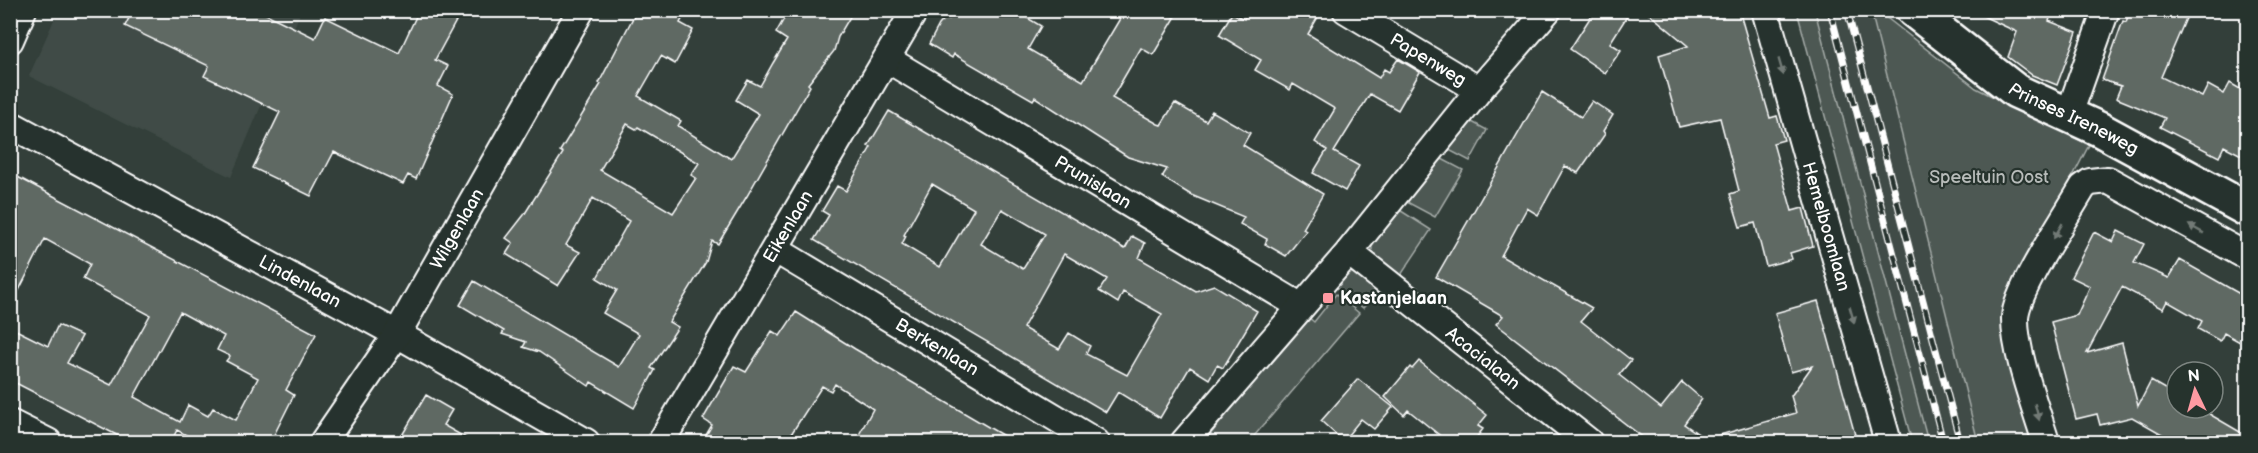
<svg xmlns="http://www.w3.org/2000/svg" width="2258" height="453" font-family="'Balsamiq Sans',sans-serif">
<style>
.built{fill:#404c47}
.green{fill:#4d5853;stroke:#a6aca9;stroke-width:1.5}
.building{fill:#5f6964;stroke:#fff;stroke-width:1.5;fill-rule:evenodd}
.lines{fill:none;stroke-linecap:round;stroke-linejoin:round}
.street-casing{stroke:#fff;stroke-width:30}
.secondary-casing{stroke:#fff;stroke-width:38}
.street{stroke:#26332d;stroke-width:26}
.secondary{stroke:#26332d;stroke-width:33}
.rail-casing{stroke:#fff;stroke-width:7}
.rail{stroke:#26332d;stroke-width:4.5;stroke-dasharray:14;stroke-linecap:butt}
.oneway{fill:#727a76}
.poi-dot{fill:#ff9aa2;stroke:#26332d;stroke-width:2}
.labels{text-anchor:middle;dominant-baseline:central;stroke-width:4.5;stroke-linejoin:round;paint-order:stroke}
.street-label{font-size:18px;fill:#fff;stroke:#26332d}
.park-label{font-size:18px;fill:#b8bcba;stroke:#26332d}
.poi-label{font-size:18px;font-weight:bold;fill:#fff;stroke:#26332d;text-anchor:start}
</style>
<rect width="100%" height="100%" fill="#333f3a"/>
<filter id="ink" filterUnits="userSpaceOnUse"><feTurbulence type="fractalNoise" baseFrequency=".0167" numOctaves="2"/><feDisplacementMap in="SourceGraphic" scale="12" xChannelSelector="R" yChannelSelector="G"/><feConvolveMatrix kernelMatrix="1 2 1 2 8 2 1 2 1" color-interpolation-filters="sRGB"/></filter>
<g filter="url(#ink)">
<!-- built -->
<path class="built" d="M58 11H301L231 177 29 76Z
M1815 11H1871L1978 442H1928Z"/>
<!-- green -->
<path class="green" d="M1797 11H1815L1928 442H1912Z
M1871 11H1878L1976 88 2089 145 2004 309 2002 323 2031 442H1978Z
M1470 121 1487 130 1470 161 1449 150Z
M1440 158 1463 170 1435 217 1405 201Z
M1398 209 1431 230 1399 278 1373 257 1371 241Z
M1359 272 1381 289 1363 308 1336 287 1339 284 1336 281 1341 274Z
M1336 294 1359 313 1249 442H1204L1308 317 1314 322Z"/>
<!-- building -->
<path class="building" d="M133 10H258L315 38 325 17 399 53 419 10H462L435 60 448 66 438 86 453 94 416 179 408 175 403 184 334 152 311 196 253 168 280 112 204 76 209 66 125 26Z
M637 10H687L680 23 693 30 675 64 661 56 638 96 681 121 678 126 731 159 759 114 736 100 748 80 760 86 773 63 787 40 776 33 789 10H854L838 37 834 51 808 84 810 86 747 196 718 244 712 241 706 262 669 322 678 327 651 368 655 370 634 408 591 382 589 386 539 352 523 347 526 342 502 334 504 331 460 305 474 281 619 367 639 334 603 313 617 290 597 278 629 221 593 198 566 245 580 252 558 286 506 254 513 243 506 238 524 215 563 153 560 151 601 84 599 83ZM627 124 636 129 638 127 699 163 691 175 696 178 673 213 600 170Z
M954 10H1014L1041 26 1028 49 1083 81 1125 10H1162L1175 18 1153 55 1141 48 1112 98 1158 124 1161 125 1175 103 1206 121 1212 111 1250 133 1243 145 1323 194 1303 229 1306 231 1286 256 1265 244 1267 239 1240 224 1244 217 1191 195 1162 177 1167 169 1128 157 1035 97 1033 100 954 54 952 58 929 44 939 25 946 17 949 19Z
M1249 10H1322L1308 34 1379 78 1384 69 1389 72 1398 59 1420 72 1398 110 1370 94 1334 152 1359 166 1345 191 1313 173 1327 150 1315 142 1335 109 1293 84 1290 90 1255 70 1261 60 1219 35 1232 13 1244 19Z
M1595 10H1631L1610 43 1621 50 1605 73 1570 49Z
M1645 10H1739L1770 118 1777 116 1784 140 1773 143 1792 211 1803 208 1813 246 1790 253 1792 259 1766 266 1755 223 1740 227 1730 194 1739 191 1720 118 1679 127 1659 55 1688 46Z
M1970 10H2053L2049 21 2077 32 2057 85 2032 75 2008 57 2017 32Z
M2130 10H2169L2187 16 2161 77 2202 97 2208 85 2224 94 2230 83 2247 93V158L2224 146 2219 157 2160 127 2165 118 2116 98 2121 86 2102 80 2123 21 2126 22Z
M1542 92 1581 117 1592 101 1613 115 1603 131 1605 134 1578 173 1565 166 1538 215 1527 208 1501 256 1592 308 1581 321 1631 360 1619 375 1661 408 1682 382 1702 399 1684 424 1710 442H1649L1496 324 1503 316 1436 277Z
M889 111 1125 249 1132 236 1145 243 1139 258 1196 291 1214 285 1257 311 1223 368 1217 365 1209 379 1190 367 1160 418 1118 392 1106 412 814 240 829 215 822 211 837 186 846 191 871 147 868 146ZM932 184 974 209 940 267 902 244 906 236 904 235ZM1002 209 1045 234 1023 269 981 244ZM1064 254 1107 279 1099 291 1118 303 1123 292 1162 314 1127 375 1086 354 1090 346 1069 333 1059 349 1023 328Z
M10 173 316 334 286 390 294 395 272 439 279 442H199L177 430 171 442H130L10 380V327L48 346 58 325 82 336 67 363 111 385 150 315 83 279 90 264 45 239 10 308ZM180 312 224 336 217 350 230 356 226 361 258 378 236 420 213 408 208 416 188 405 180 422 134 397Z
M2118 231 2144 244 2134 263 2169 278 2180 260 2247 298V346L2224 333 2220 341 2198 329 2202 321 2167 301 2163 309 2122 287 2087 353 2122 343 2138 406 2151 381 2177 396V408H2199L2247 436V442H2176L2132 417 2100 425 2097 414 2076 419 2051 322 2077 315 2090 286 2071 277 2094 232 2113 242Z
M1818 301 1857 442H1714L1713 437 1796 413 1791 396 1812 366 1791 372 1775 313Z
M796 312 855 349 1014 442H855L873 409 835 384 831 391 822 386 786 442H702L712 425 703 419 734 366 746 372 772 331 780 336Z
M1419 361 1487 415 1478 426 1483 429 1473 442H1448L1408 410 1404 415 1385 397 1410 367 1412 369Z
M1358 379 1393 407 1374 429 1361 419 1343 441 1321 421Z
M426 395 452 410 443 425 473 442H398Z"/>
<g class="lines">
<!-- street casing -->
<g class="street-casing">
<g id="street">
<path id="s1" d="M1346 10 1479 90"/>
<path id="s2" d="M1765 10 1888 442"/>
<path d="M10 40 23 10"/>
<path id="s3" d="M887 59 1300 306"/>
<path d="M2068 117 2106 10"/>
<path id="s4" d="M10 124 397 334 586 442"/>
<path id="s5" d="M776 250 1096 442"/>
<path id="s6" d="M1349 252 1589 442"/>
<path d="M10 423 48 442"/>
<path id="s7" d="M323 442 397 334 581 10"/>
<path id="s8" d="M661 442 915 10"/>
<path d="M1184 442 1349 252 1479 90 1548 10"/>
<path d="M2046 442C2036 409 2014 351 2015 317 2017 289 2067 215 2083 187L2090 182 2108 180 2248 257"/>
</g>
</g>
<!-- secondary casing -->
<g class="secondary-casing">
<g id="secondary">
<path id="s9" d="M1913 10 2016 91 2099 129 2248 210"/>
</g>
</g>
<!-- street -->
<use href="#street" class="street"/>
<!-- secondary -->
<use href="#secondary" class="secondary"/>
<!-- rail casing -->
<g class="rail-casing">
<path id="rail" d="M1830 10 1943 442
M1847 10 1960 442"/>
</g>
<!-- rail -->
<use href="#rail" class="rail"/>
</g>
<!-- one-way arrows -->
<defs><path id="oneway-solid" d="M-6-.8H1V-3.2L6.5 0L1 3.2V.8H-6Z" transform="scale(1.5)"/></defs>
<g class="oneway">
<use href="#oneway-solid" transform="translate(1781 67) rotate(74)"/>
<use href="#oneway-solid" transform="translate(2196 229) rotate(-151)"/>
<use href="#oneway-solid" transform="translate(2058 231) rotate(120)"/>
<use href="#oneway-solid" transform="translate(1852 315) rotate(74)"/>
<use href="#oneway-solid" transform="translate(2037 412) rotate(75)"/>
</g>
</g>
<!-- markers -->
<rect class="poi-dot" x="1322" y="292" width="12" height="12" rx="3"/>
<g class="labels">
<!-- street labels -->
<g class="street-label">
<text stroke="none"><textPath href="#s1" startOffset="96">Papenweg</textPath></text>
<text stroke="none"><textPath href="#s9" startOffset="195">Prinses Ireneweg</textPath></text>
<text stroke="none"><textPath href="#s3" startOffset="240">Prunislaan</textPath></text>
<text stroke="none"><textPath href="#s2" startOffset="225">Hemelboomlaan</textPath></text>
<text stroke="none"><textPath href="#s8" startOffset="250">Eikenlaan</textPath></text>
<text stroke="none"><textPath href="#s7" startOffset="252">Wilgenlaan</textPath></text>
<text stroke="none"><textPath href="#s4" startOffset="330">Lindenlaan</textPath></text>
<text stroke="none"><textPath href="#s5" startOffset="188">Berkenlaan</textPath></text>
<text stroke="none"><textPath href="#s6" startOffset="171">Acacialaan</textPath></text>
</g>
<!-- park labels -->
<g class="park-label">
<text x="1989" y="177">Speeltuin Oost</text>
</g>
<!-- poi labels -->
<g class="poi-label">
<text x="1340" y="298">Kastanjelaan</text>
</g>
</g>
<!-- margin -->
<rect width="2258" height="453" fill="none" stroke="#26332d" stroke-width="36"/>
<rect x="18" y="18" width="2222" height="417" fill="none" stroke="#fff" stroke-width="2" filter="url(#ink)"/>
<!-- north arrow -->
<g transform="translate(2195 390) rotate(355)"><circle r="28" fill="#26332d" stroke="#7d8581" stroke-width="1.5"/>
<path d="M0-4.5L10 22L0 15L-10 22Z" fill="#ff9aa2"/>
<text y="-9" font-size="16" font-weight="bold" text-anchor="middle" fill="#ffffff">N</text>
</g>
</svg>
